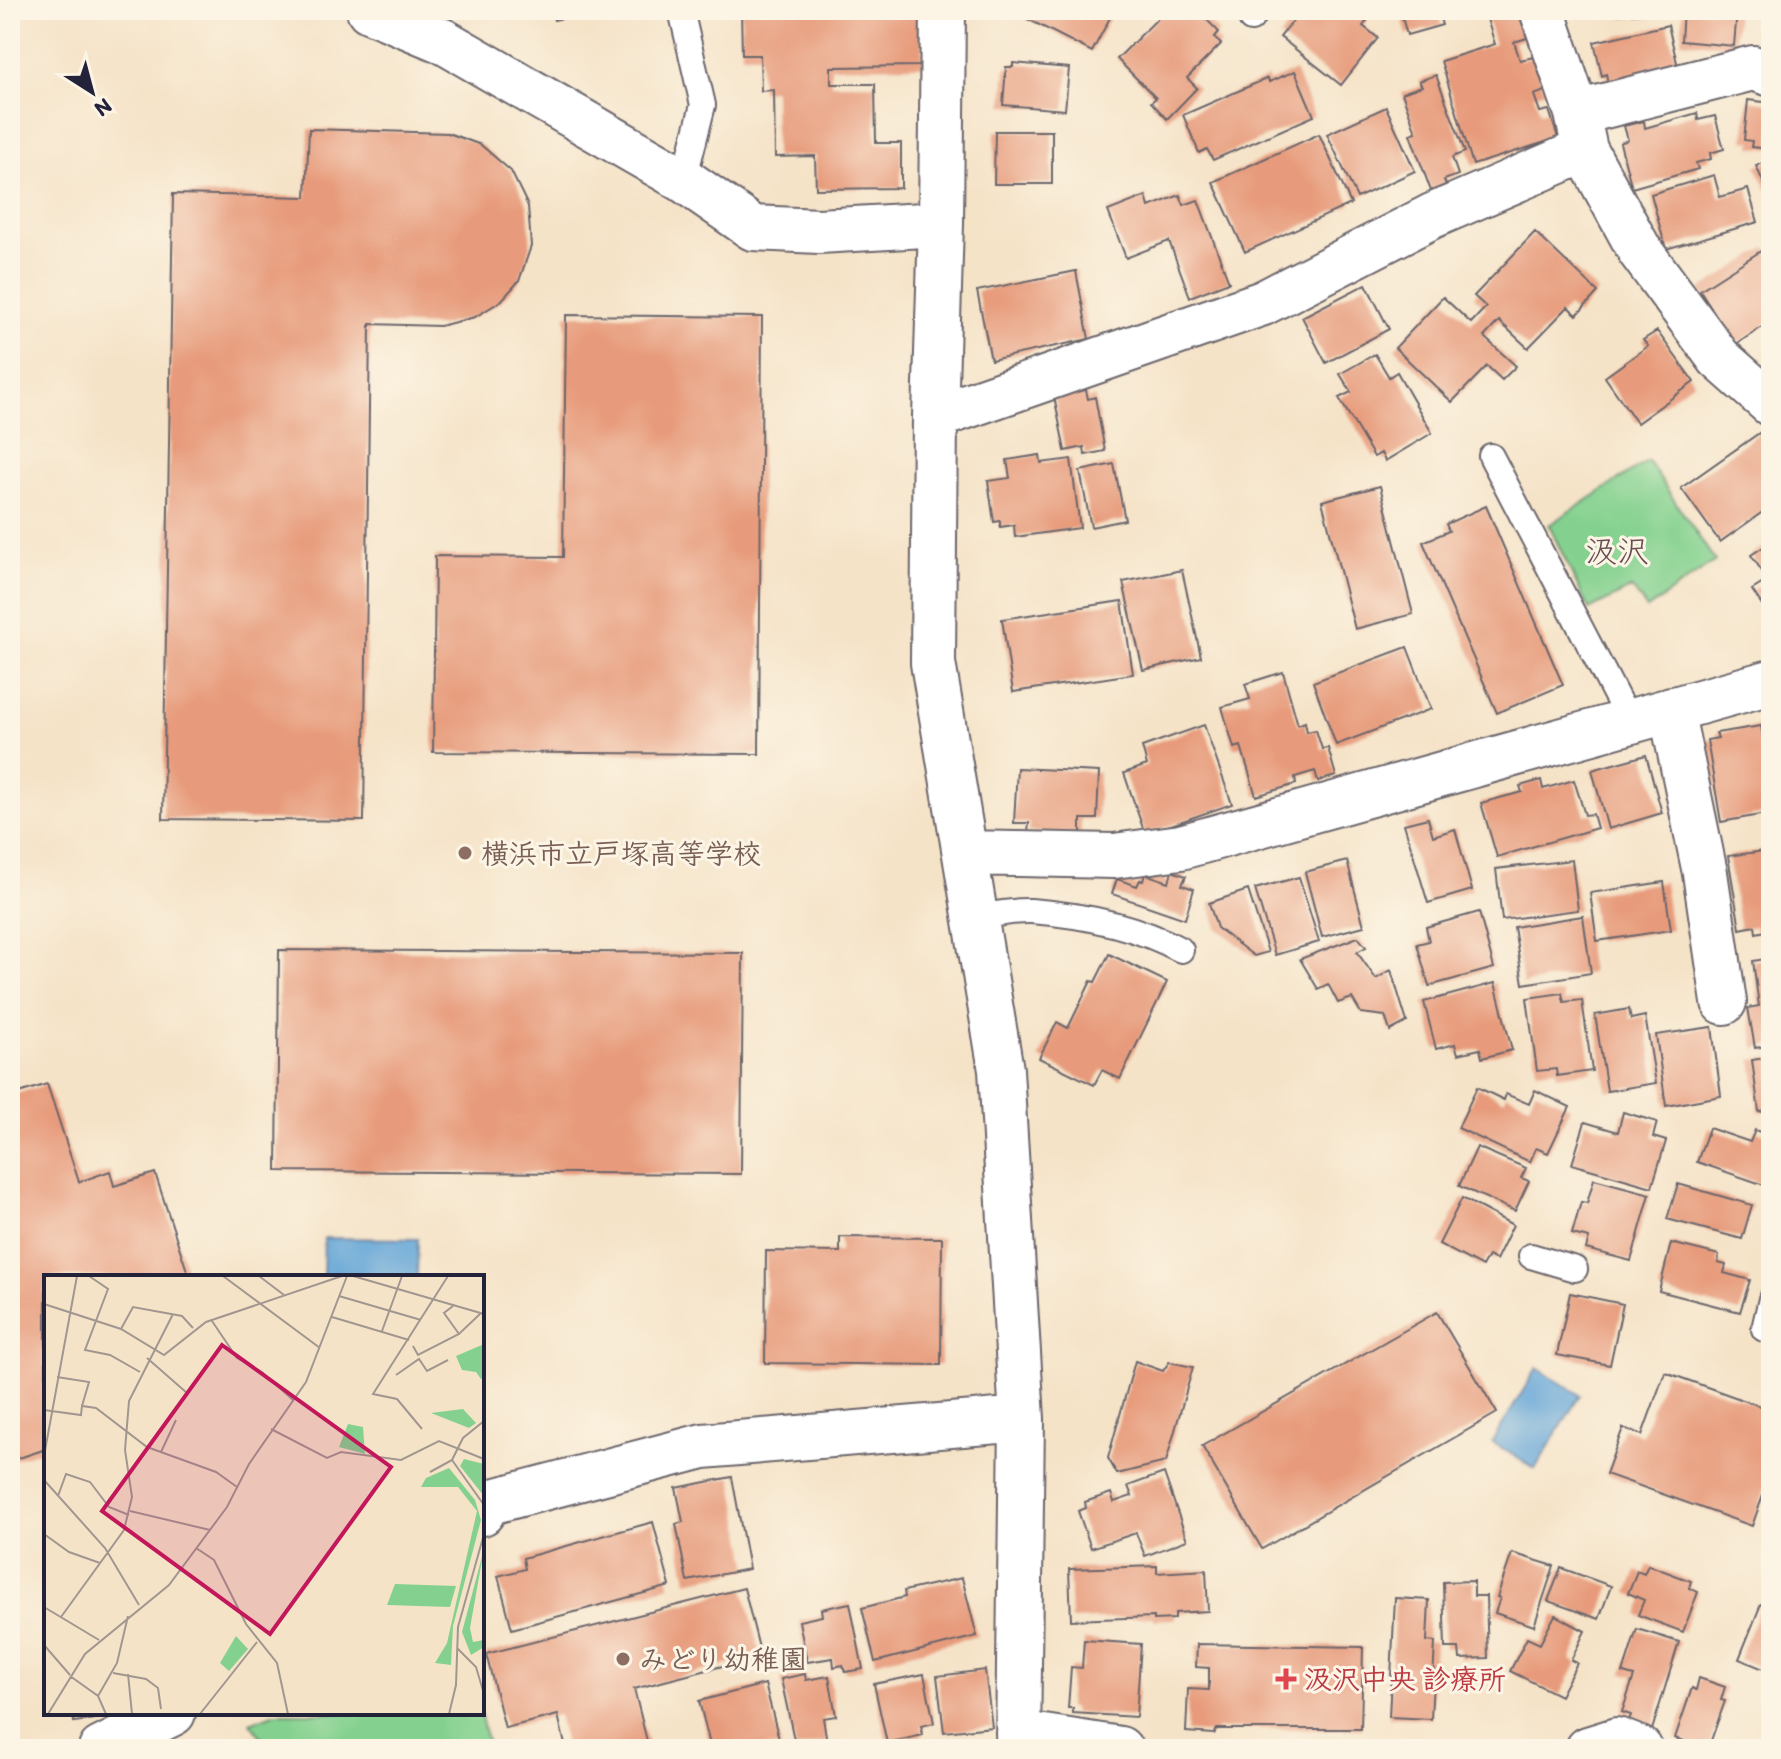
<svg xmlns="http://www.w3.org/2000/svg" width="1781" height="1759" font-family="Itim,'Klee One',sans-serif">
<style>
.green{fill:#84d18f;stroke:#537a65;stroke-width:2}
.water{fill:#63a5d7;stroke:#426489;stroke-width:2}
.building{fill:#e79b7c}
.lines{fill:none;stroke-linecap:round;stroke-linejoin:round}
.service-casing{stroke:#6c666c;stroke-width:28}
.minor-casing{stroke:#6c666c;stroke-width:48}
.service{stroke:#fff;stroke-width:24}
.minor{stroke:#fff;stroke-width:44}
.education-dot{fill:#8d6e63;stroke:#fcf5e5;stroke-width:3}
.health-dot{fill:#e0444e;stroke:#fcf5e5;stroke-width:3}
.labels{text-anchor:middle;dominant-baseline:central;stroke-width:6;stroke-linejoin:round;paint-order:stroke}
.education-label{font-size:28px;font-weight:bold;fill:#785e54;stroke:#fcf5e5;text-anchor:start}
.health-label{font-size:28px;font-weight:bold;fill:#be3a42;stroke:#fcf5e5;text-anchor:start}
.quarter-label{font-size:32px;fill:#674c52;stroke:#fcf5e5}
.inset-road{fill:none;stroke:#a19690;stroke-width:2}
.view{fill:#c2185b;fill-opacity:0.15;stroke:#c2185b;stroke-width:4}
.inset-edge{fill:none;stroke:#22223b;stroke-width:4}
</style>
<rect width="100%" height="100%" fill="#fcf5e5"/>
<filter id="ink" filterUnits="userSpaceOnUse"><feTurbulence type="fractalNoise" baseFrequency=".0125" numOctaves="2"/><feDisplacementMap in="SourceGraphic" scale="16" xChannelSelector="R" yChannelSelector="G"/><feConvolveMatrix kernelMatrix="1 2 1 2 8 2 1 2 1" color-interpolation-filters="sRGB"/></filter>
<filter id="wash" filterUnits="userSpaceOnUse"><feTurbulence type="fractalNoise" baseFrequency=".006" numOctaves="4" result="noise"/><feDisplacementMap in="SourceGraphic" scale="32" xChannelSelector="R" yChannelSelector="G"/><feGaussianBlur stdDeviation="1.8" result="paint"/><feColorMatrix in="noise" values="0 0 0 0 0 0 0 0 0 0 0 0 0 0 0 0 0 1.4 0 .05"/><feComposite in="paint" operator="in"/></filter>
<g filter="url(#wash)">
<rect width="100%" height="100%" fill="#f5e3c8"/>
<!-- green -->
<path class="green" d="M1648 461 1715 561 1647 609 1632 588 1589 610 1549 525Z
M275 1713H480L489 1749H271L250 1723Z"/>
<!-- water -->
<path class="water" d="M324 1238 418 1239 417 1277H323Z
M1537 1368 1580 1395 1535 1469 1492 1442Z"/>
<g id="blocks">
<!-- building -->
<path class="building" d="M552 10H595V11L554 20Z
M741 10H922L923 66 831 67V84H875L876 143H901V188L816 189 815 156 775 157 774 90 761 91 760 55H742Z
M1018 10H1114L1092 52 1016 13Z
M1166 10H1202L1199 12 1219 32 1214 38 1221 44 1187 78 1197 88 1167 119 1151 102 1156 98 1117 59Z
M1302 10H1375L1363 26 1378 38 1341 85 1280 37Z
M1400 10H1454V11L1439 15 1442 25 1407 35Z
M1518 10 1527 38 1514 42 1520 60 1534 57 1545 91 1534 95 1540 112 1549 110 1558 138 1473 165 1441 61 1495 44 1487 19Z
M1595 10H1660V12L1595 16Z
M1683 10H1737L1734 46 1681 41Z
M1668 25 1678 67 1608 83 1606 74 1602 76 1594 42Z
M1013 63 1069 68 1065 110 1003 105 1006 67H1013Z
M1295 71 1314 116 1213 160 1207 149 1199 153 1183 115 1268 78 1269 82Z
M1436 75 1465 152 1452 157 1458 175 1444 180 1446 185 1431 191 1410 134 1416 132 1402 93 1422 86 1419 81Z
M1748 100 1771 103V149L1751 147 1752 141 1744 140Z
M1386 107 1415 171 1357 198 1327 134Z
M1697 113 1698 120 1715 116 1724 149 1710 153 1711 159 1696 163 1698 169 1632 188 1620 143 1628 140 1624 126 1644 121 1645 128Z
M309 129 448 133 481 145 511 171 528 206 531 246 519 281 501 301 475 317 440 326 370 324 364 821 163 819 173 194 306 197Z
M995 131H1052V184H994Z
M1319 134 1351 204 1245 252 1213 182Z
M1771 159V199L1756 166Z
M1714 175 1720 197 1748 189 1758 222 1666 249 1651 194Z
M1180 195 1184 205 1198 200 1229 282 1190 297 1169 241 1126 258 1108 211 1146 196 1149 207Z
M1535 232 1598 292 1577 315 1568 307 1528 348 1499 321 1484 337 1516 366 1502 380 1487 366 1452 402 1395 348 1443 297 1471 323 1486 307 1474 296Z
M1767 247 1771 253V321L1735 345 1700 290Z
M1076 271 1089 339 991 360 977 291Z
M1366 284 1389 329 1326 363 1302 317Z
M566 315 762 317 759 754 433 752 435 556 563 557Z
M1657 331 1694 382 1637 423 1605 377 1648 346 1643 340Z
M1375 354 1389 377 1397 372 1432 433 1385 461 1381 453 1374 457 1339 398 1351 392 1340 374Z
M1086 390 1088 399 1095 397 1105 451 1085 455 1084 447 1065 451 1054 396Z
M1762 431 1771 444V506L1720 542 1681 488Z
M1040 455 1041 463 1071 459 1080 528 1015 537 1014 525 1000 527V521L994 522 988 481 1010 478 1007 460Z
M1114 464 1125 520 1091 527 1080 471Z
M1380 486 1413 614 1355 629 1322 501Z
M1486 506 1563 685 1497 713 1423 542 1449 531 1446 524Z
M1771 542V618L1752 590 1768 580 1751 555Z
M1182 570 1201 657 1143 670 1123 582Z
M1122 601 1133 674 1013 692 1002 619Z
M1407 647 1431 709 1336 745 1313 682Z
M1283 672 1298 725 1305 722 1307 732 1316 730 1322 749 1328 748 1336 776 1318 781 1315 771 1295 777 1296 784 1256 796 1241 746 1234 748 1222 707 1250 699 1245 684Z
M1204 725 1232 804 1145 834 1124 773 1147 765 1142 747Z
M1761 726 1771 781V813L1721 822 1707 740 1718 738 1716 733Z
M1646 755 1662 813 1608 829 1592 770Z
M1017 768 1099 772 1097 819H1081V834L1028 832 1029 823H1014Z
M1541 780 1543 789 1574 780 1585 815 1593 814 1597 828 1497 857 1481 803 1522 792 1520 786Z
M1428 818 1433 836 1455 829 1472 890 1428 903 1404 824Z
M1771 850V930L1756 933 1755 926 1740 929 1728 856Z
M1572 860 1578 910 1502 920 1496 869Z
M1347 861 1364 926 1322 937 1305 872Z
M1172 871 1186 876 1182 885 1194 889 1185 919 1112 894 1117 879 1137 886 1140 880 1143 881 1145 874 1169 882Z
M1299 877 1319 942 1275 955 1255 889Z
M1664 882 1671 930 1597 941 1590 893Z
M1248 890 1268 952 1254 956 1217 928 1209 903Z
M1479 912 1494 968 1429 986 1417 944 1429 941 1426 927Z
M1583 916 1591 973 1523 984 1514 927Z
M1358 937 1366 947 1357 952 1376 979 1391 970 1407 1022 1390 1031 1385 1016 1361 1013 1352 998 1338 1003 1328 984 1318 989 1300 959Z
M279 950 743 953 741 1174 277 1171Z
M1109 954 1167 982 1120 1079 1102 1070 1094 1085 1039 1058 1057 1022 1068 1028 1091 981 1095 982Z
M1771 958V1045L1755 1048 1748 1008 1759 1006 1753 961Z
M1495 983 1512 1050 1482 1058 1480 1049 1458 1054 1455 1044 1436 1049 1424 1002Z
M1562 993 1564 1002 1582 1000 1592 1071 1557 1076 1556 1069 1537 1071 1527 998Z
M1629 1009 1631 1019 1645 1016 1656 1083 1607 1091 1595 1015Z
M1712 1027 1721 1096 1666 1106 1656 1035Z
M1771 1057V1110L1759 1112 1752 1060Z
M47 1084 79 1182 110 1171 114 1186 155 1173 189 1277H46V1449L10 1461V1096Z
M1477 1087 1504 1100 1506 1094 1529 1104 1535 1090 1570 1107 1548 1153 1536 1148 1530 1162 1458 1128Z
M1623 1112 1657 1122 1653 1137 1666 1141 1652 1187 1572 1164 1585 1122 1618 1132Z
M1709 1128 1750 1142 1755 1130 1771 1136V1174L1767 1186 1697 1162Z
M1477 1147 1526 1168 1521 1178 1529 1181 1515 1211 1459 1186Z
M1594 1179 1650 1194 1631 1261 1586 1249 1589 1238 1572 1234 1581 1202 1587 1203Z
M1678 1184 1752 1205 1742 1239 1667 1219Z
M1462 1198 1513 1225 1496 1260 1488 1256 1482 1267 1439 1244Z
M840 1237 942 1238 941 1365 765 1363 766 1251 840 1252Z
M1671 1243 1719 1255 1718 1263 1726 1265 1724 1273 1750 1280 1740 1312 1659 1291Z
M1570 1293 1623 1304 1610 1365 1557 1355Z
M1437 1312 1497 1413 1262 1549 1202 1446Z
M1135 1361 1163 1371 1169 1362 1193 1367 1166 1462 1117 1474 1108 1458Z
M1665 1372 1771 1410V1473L1752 1526 1606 1474 1623 1428 1642 1435Z
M1164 1473 1187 1540 1145 1556 1136 1533 1091 1548 1078 1511 1086 1508 1085 1502 1111 1493 1114 1502 1132 1496 1128 1486Z
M732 1477 749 1569 687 1581 676 1524 683 1522 676 1488Z
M653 1522 670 1586 512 1629 498 1576 525 1569 523 1558Z
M1512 1553 1554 1566 1534 1626 1495 1613 1500 1598 1497 1597Z
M1648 1565 1691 1581 1689 1588 1698 1592 1683 1632 1638 1615 1644 1600 1628 1593 1637 1571 1644 1574Z
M1157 1566V1573L1206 1570 1208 1611 1175 1613V1619L1154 1620V1617L1071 1620 1069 1569Z
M1561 1568 1611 1586 1599 1619 1548 1601Z
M962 1578 977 1636 875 1662 862 1608 905 1597 904 1591Z
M1474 1581V1596H1486L1488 1658 1460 1659 1459 1648H1445L1443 1582Z
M744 1588 761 1656 634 1689 649 1749H566L558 1715 505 1728 486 1654Z
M1395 1598 1429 1600 1427 1641 1435 1642 1431 1719 1389 1717Z
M850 1603 863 1669 845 1672 843 1665 834 1667 833 1658 807 1662 799 1621 822 1616 821 1609Z
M1761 1604 1771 1608V1662L1766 1670 1739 1659Z
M1555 1615 1585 1631 1571 1660 1577 1663 1560 1696 1510 1671 1527 1638 1540 1644Z
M1637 1629 1679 1642 1652 1730 1628 1723 1631 1715 1622 1712 1634 1676 1623 1673Z
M1084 1640 1141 1644 1136 1717 1073 1713V1708H1068L1071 1667 1082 1668Z
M1197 1644 1363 1647 1361 1729H1217L1214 1734 1186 1732 1188 1689 1209 1690V1668L1196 1667Z
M985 1670 992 1727 944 1732 937 1676Z
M805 1674 806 1680 829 1676 836 1716 823 1718 827 1742 796 1749 781 1679Z
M924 1674 934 1723 921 1726 923 1735 887 1743 874 1684Z
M1699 1678 1725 1687 1721 1700 1725 1701 1708 1749 1675 1738 1692 1688 1696 1690Z
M765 1684 781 1747 711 1749 699 1701Z
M73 1713H116V1716L74 1722Z"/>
</g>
</g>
<g filter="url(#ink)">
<use href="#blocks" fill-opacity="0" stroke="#6c666c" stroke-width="2"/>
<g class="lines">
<!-- service casing -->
<g class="service-casing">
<path id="service" d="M681 10 703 105 684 180
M1251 19 1257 10
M1491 456 1629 721
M976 917C994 915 1013 910 1031 911 1083 915 1135 925 1181 950
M1531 1256 1575 1269
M1764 1329 1771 1299"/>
</g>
<!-- minor casing -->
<g class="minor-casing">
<path id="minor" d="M369 10 443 41 684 180 753 228 819 231 941 224
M943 10 941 224 935 417 933 663 1001 1070 1022 1419 1018 1749
M1542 10 1577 113 1585 150 1640 251 1719 358 1771 404
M1577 113 1753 68 1771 74
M935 417 1263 303 1432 216 1585 150
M1671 709 1705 873 1724 1002
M966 853 1114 856 1181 847 1771 682
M482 1513 486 1503 703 1446 1022 1419
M1018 1733 1120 1749
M101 1749 173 1713
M1588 1749 1617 1740 1640 1749"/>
</g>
<!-- service -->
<use href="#service" class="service"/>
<!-- minor -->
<use href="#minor" class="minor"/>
</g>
</g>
<!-- markers -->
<g class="education-dot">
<circle cx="465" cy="853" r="8"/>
<circle cx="623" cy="1659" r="8"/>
</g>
<path class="health-dot" d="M1282 1667h8v8h8v8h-8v8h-8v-8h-8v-8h8z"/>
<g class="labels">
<!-- education labels -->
<g class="education-label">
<text x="481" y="853">横浜市立戸塚高等学校</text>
<text x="639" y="1659">みどり幼稚園</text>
</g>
<!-- health labels -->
<g class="health-label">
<text x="1304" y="1679">汲沢中央 診療所</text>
</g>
<!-- quarter labels -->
<g class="quarter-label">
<text x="1617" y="551">汲沢</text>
</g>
</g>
<!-- overview -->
<g transform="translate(44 1275)">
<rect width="440" height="440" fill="#f5e3c8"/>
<path d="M440 69V102L437 104 432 97 418 95 412 81ZM419 134 432 148 425 153 387 138ZM304 149 319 152 321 179 295 172ZM420 184 440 189V221L416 191ZM405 193 431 225 437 245 409 351 407 390 391 388 403 368 433 236 414 212H377L382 203ZM440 274 426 353 429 367 440 365V372L427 380 418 357ZM351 309 412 311 406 332 343 330ZM192 361 204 374 185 396 176 388Z" fill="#84d18f"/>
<path class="inset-road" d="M45 1 64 14 41 75 66 80 96 97M179 1 276 73M215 1 240 20M309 1 440 39M295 21 377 45M0 29 77 54 120 80 162 47 298 1M409 31 400 38 415 59M288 42 365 65M168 46 193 83 218 97 249 125M77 54 89 32 138 41 149 53M338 56 358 1M369 71 374 80 415 59 437 38M103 83 143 118M352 100 375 84 383 96 404 85M13 102 45 107 38 131M0 135 37 140 38 131 52 133 103 172 172 197 193 212M440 146 419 163 408 185 440 230M227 154 283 183 297 177 357 185 395 166 440 184M378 154 353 124 329 119 404 1M117 177 132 145M0 181 33 1M386 197 408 185M0 205 61 273 95 330M14 221 22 199 46 207 65 232 85 240M86 236 166 255M0 259 25 277 56 288M152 273 170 285 202 349 233 388 244 439M0 332 55 365M17 342 80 255 88 222 81 175 85 126 129 39M0 370 26 400M413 373 432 392 440 419M69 398 102 404 114 413 117 434M84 399 88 439M26 401 54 421 62 439M54 421 73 388 84 341M4 439 41 379 125 310 183 232 205 189 262 107 303 1M156 439 213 367M405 439 412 410 414 352 440 259"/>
<path class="view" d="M178 70 347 192 226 359 58 236Z"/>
<rect width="440" height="440" class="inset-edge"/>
</g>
<!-- margin -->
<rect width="1781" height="1759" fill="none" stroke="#fcf5e5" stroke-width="40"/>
<!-- north arrow -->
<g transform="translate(92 92) rotate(144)" stroke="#fcf5e5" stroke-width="6" paint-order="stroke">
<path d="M0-6L14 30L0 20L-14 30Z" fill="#22223b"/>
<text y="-12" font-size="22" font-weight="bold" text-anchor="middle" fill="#22223b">N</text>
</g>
</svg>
